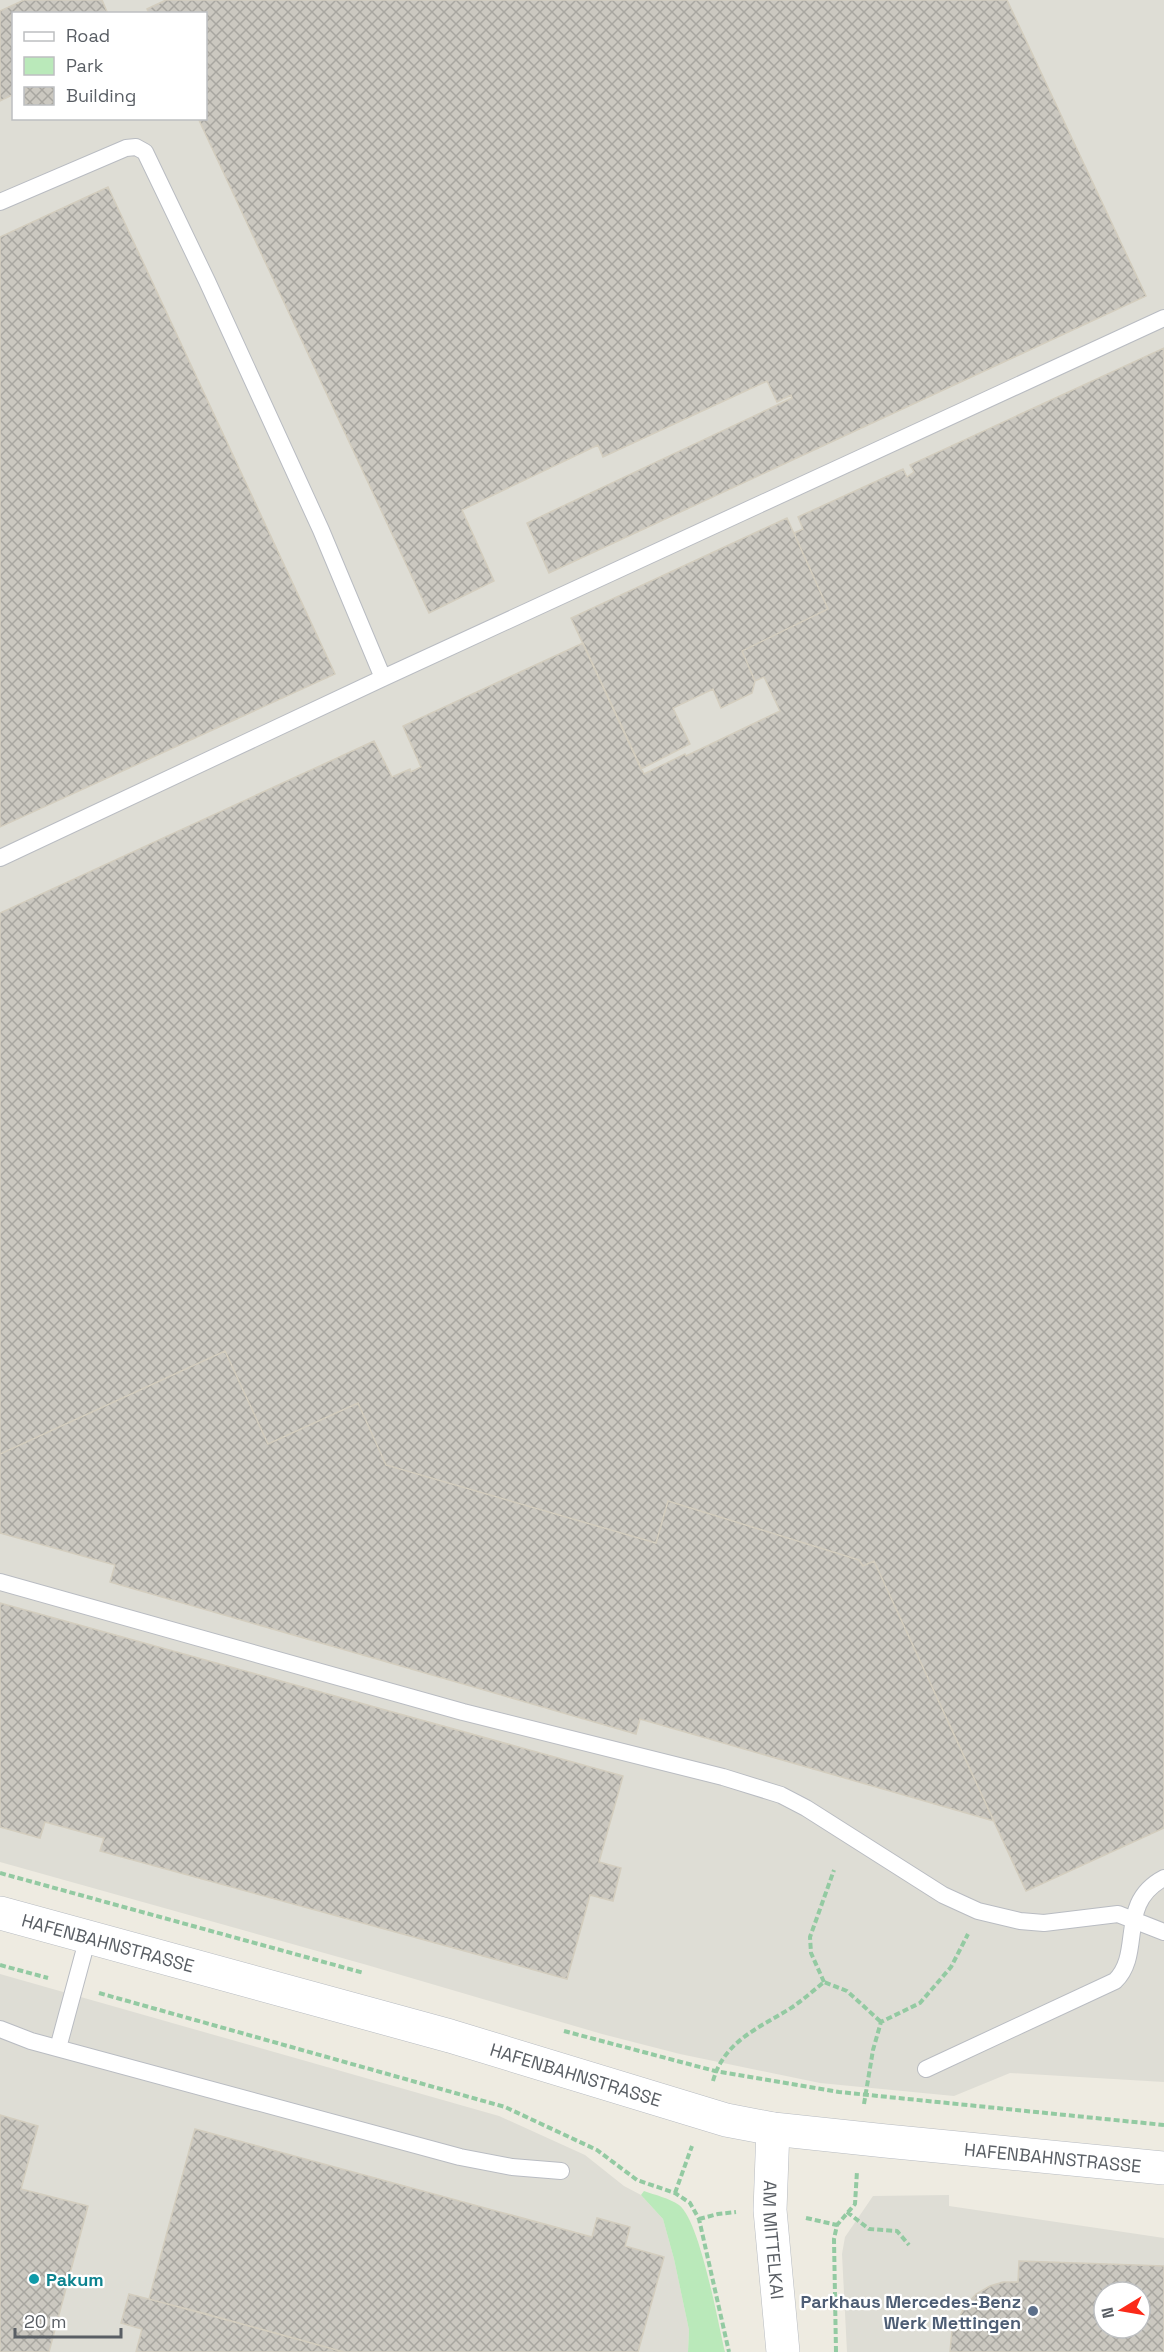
<svg xmlns="http://www.w3.org/2000/svg" width="1164" height="2352" font-family="'Space Grotesk',sans-serif">
<style>
.industrial{fill:#deddd5;fill-rule:evenodd}
.green{fill:#bae9ba}
.building{fill:url(#building-cross-hatch);stroke:#d3cdbe;stroke-width:1.5;fill-rule:evenodd}
.lines{fill:none;stroke-linecap:round;stroke-linejoin:round}
.lane-casing{stroke:#b9bcc2;stroke-width:18}
.secondary-casing{stroke:#b7bbc1;stroke-width:34}
.path{stroke:#93caa2;stroke-width:4;stroke-dasharray:6 3;stroke-linecap:butt}
.lane{stroke:#fff;stroke-width:16}
.secondary{stroke:#fff;stroke-width:33}
.culture-dot{fill:#0f9aa8;stroke:#fff;stroke-width:2}
.service-dot{fill:#5c6f8a;stroke:#fff;stroke-width:2}
.labels{text-anchor:middle;dominant-baseline:central;stroke-width:4.5;stroke-linejoin:round;paint-order:stroke}
.street-label{font-size:18px;fill:#595e64;stroke:#fff}
.culture-label{font-size:18px;font-weight:bold;fill:#0d838f;stroke:#fff;text-anchor:start}
.service-label{font-size:18px;font-weight:bold;fill:#4e5e75;stroke:#fff;text-anchor:end}
</style>
<defs>
<pattern id="building-cross-hatch" width="8" height="8" patternUnits="userSpaceOnUse" patternTransform="scale(1.5)"><rect width="8" height="8" fill="#cbc8c0"/><path d="M0 0l8 8M0 8l8-8" fill="none" stroke="#a8a6a0"/></pattern>
</defs>
<rect width="100%" height="100%" fill="#eeebe1"/>
<!-- industrial -->
<path class="industrial" d="M0 0H1164V2082L1010 2073 954 2096 820 2083 680 2054 602 2034 367 1965 0 1862ZM14 14H206V118H14Z
M0 1974 499 2116 585 2155 624 2186 641 2195 663 2219 674 2259 689 2330 688 2352H0Z
M949 2195V2206L1164 2238V2352H847L842 2254 845 2237 873 2196ZM1104 2292H1140V2328H1104Z"/>
<!-- green -->
<path class="green" d="M644 2191C655 2195 669 2198 679 2205 700 2221 718 2323 725 2352H688L689 2330 674 2259 663 2219 641 2195Z"/>
<!-- building -->
<path class="building" d="M24 0H102L108 14H14V94L0 101V11Z
M166 0H1007L1146 296 549 573 527 523 792 398 791 395 777 402 767 381 603 457 598 445 462 510 494 581 429 613 198 118H206V14H149L147 9Z
M108 187 335 674 0 827V237Z
M1164 348V1828L1026 1891 874 1561 863 1566 859 1560 668 1501 656 1543 386 1465 358 1403 268 1444 225 1351 0 1454V913L374 741 392 777 410 769 411 772 421 767 403 726 583 643 644 774 685 754 686 756 780 711 764 677 755 681 742 651 828 609 794 533 803 529 798 517 903 469 907 477 914 472 910 465Z
M787 518 828 609 742 651 755 681 752 693 721 708 713 689 673 708 690 744 641 769 571 618Z
M225 1351 268 1444 358 1403 386 1465 656 1543 668 1501 859 1560 863 1566 874 1561 994 1821 640 1719 636 1734 110 1582 115 1565 0 1533V1454Z
M0 1603 623 1776 599 1862 621 1868 613 1901 590 1895 567 1979 100 1851 104 1838 45 1822 40 1838 0 1827Z
M0 2115 38 2126 21 2189 88 2206 49 2352H0Z
M195 2129 592 2237 597 2218 630 2227 625 2246 664 2257 638 2352H344L149 2299Z
M1019 2261 1164 2266V2352H950L952 2330 966 2305 976 2294 990 2286 1003 2282H1018ZM1104 2292H1140V2328H1104Z
M129 2294 203 2313 344 2352H136L142 2329 121 2323Z"/>
<g class="lines">
<!-- lane casing -->
<g class="lane-casing">
<path id="lane" d="M0 202 126 148 136 147 145 152 207 281 321 530 383 678
M0 858 383 678 1164 318
M0 1582 463 1712 723 1777 781 1795 806 1808 943 1895 978 1911 1020 1921 1044 1923 1118 1914 1164 1932
M0 2029 31 2041 460 2157 512 2167 561 2171
M58 2048 88 1937
M926 2069 1115 1981C1144 1953 1116 1903 1164 1878"/>
</g>
<!-- secondary casing -->
<g class="secondary-casing">
<g id="secondary">
<path id="s1" d="M0 1913 450 2036 726 2120 773 2129 886 2141 1164 2168"/>
<path id="s2" d="M773 2129 770 2210 783 2352"/>
</g>
</g>
<!-- path -->
<path class="path" d="M0 1873 364 1973
M0 1965 48 1978
M824 1982 811 1953 810 1937 834 1870
M99 1993 505 2107 597 2150 637 2180 675 2193 690 2203 699 2219 729 2352
M564 2031 715 2071 839 2092 1164 2125
M713 2081C724 2041 759 2028 791 2008 803 2000 814 1990 824 1982L847 1991 881 2022
M864 2104 873 2050 881 2022 920 2003 951 1967 968 1934
M675 2193 692 2146
M847 2212 869 2229 897 2231 909 2245
M806 2218 837 2225
M699 2219 718 2214 736 2212
M836 2352 834 2239 837 2225 855 2204 857 2171"/>
<!-- lane -->
<use href="#lane" class="lane"/>
<!-- secondary -->
<use href="#secondary" class="secondary"/>
</g>
<!-- markers -->
<circle class="culture-dot" cx="34" cy="2279" r="6"/>
<circle class="service-dot" cx="1033" cy="2311" r="6"/>
<g class="labels">
<!-- street labels -->
<g class="street-label">
<text stroke="none"><textPath href="#s1" startOffset="112">HAFENBAHNSTRASSE</textPath></text>
<text stroke="none"><textPath href="#s1" startOffset="598">HAFENBAHNSTRASSE</textPath></text>
<text stroke="none"><textPath href="#s1" startOffset="1084">HAFENBAHNSTRASSE</textPath></text>
<text stroke="none"><textPath href="#s2" startOffset="111">AM MITTELKAI</textPath></text>
</g>
<!-- culture labels -->
<g class="culture-label">
<text x="46" y="2279">Pakum</text>
</g>
<!-- service labels -->
<g class="service-label">
<text x="1021" y="2301">Parkhaus Mercedes-Benz<tspan x="1021" dy="21">Werk Mettingen</tspan></text>
</g>
</g>
<!-- legend -->
<rect x="12" y="12" width="195" height="108" fill="#ffffff" stroke="#bdbfc1" stroke-width="1.5"/>
<rect x="24" y="32" width="30" height="9" fill="#ffffff" stroke="#bdbfc1" stroke-width="1.5"/>
<text x="66" y="42" font-size="18" fill="#595e64">Road</text>
<rect x="24" y="57" width="30" height="18" fill="#bae9ba" stroke="#bdbfc1" stroke-width="1.5"/>
<text x="66" y="72" font-size="18" fill="#595e64">Park</text>
<rect x="24" y="87" width="30" height="18" fill="url(#building-cross-hatch)" stroke="#bdbfc1" stroke-width="1.5"/>
<text x="66" y="102" font-size="18" fill="#595e64">Building</text>
<!-- north arrow -->
<g transform="translate(1122 2310) rotate(259)"><circle r="28" fill="#ffffff" stroke="#bdbfc1" stroke-width="1.5"/>
<path d="M0-4.5L10 22L0 15L-10 22Z" fill="#fb2a19"/>
<text y="-9" font-size="16" font-weight="bold" text-anchor="middle" fill="#595e64">N</text>
</g>
<!-- scale -->
<path d="M15 2328v9h106v-9" fill="none" stroke="#595e64" stroke-width="3"/>
<text x="24" y="2328" font-size="18" fill="#595e64" stroke="#ffffff" stroke-width="4.5" paint-order="stroke">20 m</text>
</svg>
